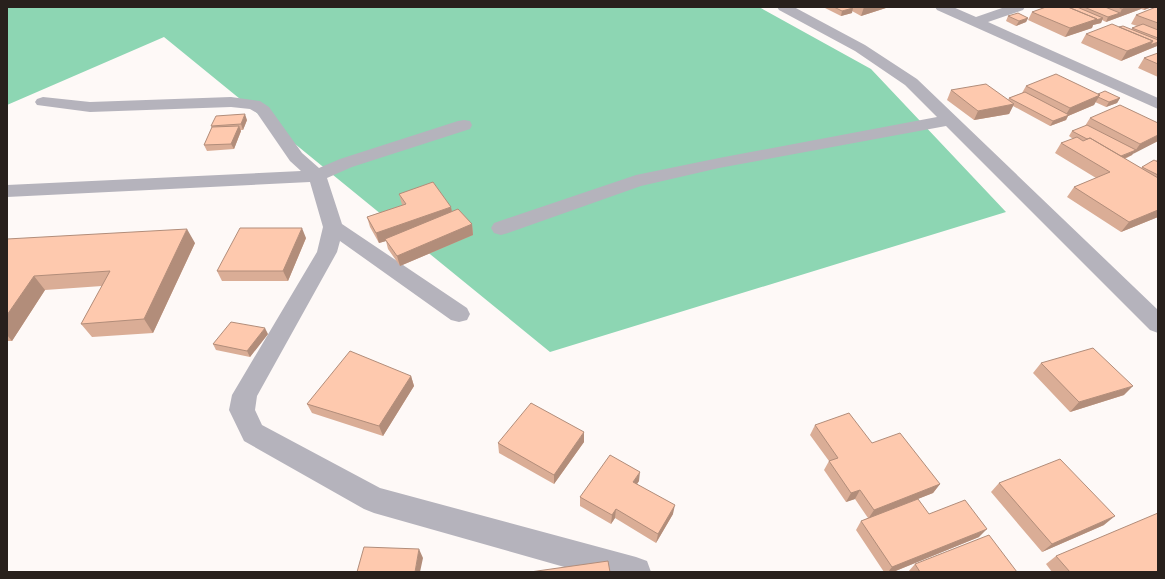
<svg xmlns="http://www.w3.org/2000/svg" width="1165" height="579" font-family="'Archivo Narrow',sans-serif">
<style>
.forest{fill:#8dd6b3}
.lines{fill:none;stroke-linecap:round;stroke-linejoin:round}
.minor{fill:#b5b3bc;fill-rule:evenodd}
.wall{fill:#daad96}
.shaded-wall{fill:#b28d7a}
.building{fill:#fec9ae;stroke:#b28d7a}
</style>
<rect width="100%" height="100%" fill="#fef9f7"/>
<!-- forest -->
<path class="forest" d="M7 7H759L871 69 1006 212 550 352 164 37 7 105Z"/>
<g class="lines">
<!-- minor -->
<path class="minor" d="M777 7H794L865 45 917 79 1158 310V333L1150 330 946 126 719 168 641 186 508 233 501 235 494 233 491 228 494 223 636 175 719 158 937 117 905 85 855 51 779 10Z
M935 7H953L976 17 1005 7H1025L1023 10 988 22 1158 98V109L937 10Z
M43 97 90 102 231 97 260 101 269 107 302 153 319 168 340 159 458 121 464 120 470 121 472 125 470 129 352 167 327 178 342 224 467 308 470 314 467 320 459 322 451 320 340 241 337 252 257 396 255 410 262 425 380 488 636 557 647 561 651 572H582L374 513 364 509 244 441 229 410 232 395 317 252 323 227 310 182 7 197V185L301 171 290 161 257 113 250 109 231 107 90 112 37 105 35 102 37 99Z"/>
</g>
<!-- wall -->
<path class="wall" d="M823 7H889L861 16 852 11V13L841 16Z
M1046 7H1152L1144 10 1141 9 1106 22 1102 20 1101 23 1093 25 1092 28 1065 37 1028 20 1032 12Z
M1158 7V45L1157 46 1121 61 1081 43 1086 34 1119 27 1131 30 1132 28 1137 26 1131 24 1136 15Z
M1008 16 1028 18 1026 22 1016 26 1006 21Z
M1158 53V77L1138 68 1144 58Z
M1026 86 1098 94 1120 98 1117 103 1106 107 1095 102 1094 105 1068 116 1066 120 1050 126 1013 106 1009 114 974 120 947 100 951 90 1008 100 1009 98 1022 93Z
M1090 118 1158 123V141L1133 153 1132 155 1125 159 1141 168 1142 167 1156 161 1158 158V217L1121 232 1067 197 1074 187 1096 178 1055 153 1061 143 1073 139 1069 136 1072 131 1085 126Z
M247 120 243 130H240L241 131 234 149 207 151 204 145 212 128 211 126Z
M399 194 451 207 452 212 472 224 473 235 400 266 388 249 386 241 379 243 370 227 367 217 402 205Z
M306 238 288 281H222L217 271Z
M7 239 195 243 153 333 92 337 81 324 102 286 45 290 12 341H7Z
M268 334 250 357 216 350 213 344Z
M1041 363 1124 395 1070 412 1033 373Z
M411 376 414 386 383 436 312 413 307 404Z
M815 425 872 443 940 484 933 493 904 504 929 514 979 537 893 572H884L856 530 861 521 868 518 855 499 846 502 824 470 829 461 810 435Z
M584 442 554 484 499 453 498 443Z
M639 481 637 484 673 514 656 543 615 518 611 524 580 506V497Z
M999 483 1104 525 1042 552 991 492Z
M1056 556 1158 572H1052L1046 564Z
M915 564 1017 572H908Z"/>
<!-- shaded-wall -->
<path class="shaded-wall" d="M864 7H889L861 16Z
M1127 7H1142L1141 9 1106 22 1108 17 1120 13 1122 9Z
M1145 7H1152L1144 10Z
M853 8 852 13 841 16 842 11Z
M1028 18 1026 22 1016 26 1019 21Z
M1103 18 1101 23 1093 25 1092 28 1065 37 1070 28 1097 19Z
M1153 41 1147 50 1121 61 1127 51Z
M1158 42 1157 46 1147 50 1150 45Z
M1100 95 1094 105 1068 116 1066 120 1050 126 1053 121 1065 116 1070 108Z
M1120 98 1117 103 1106 107 1109 102Z
M1014 104 1009 114 974 120 978 111Z
M245 114 247 120 243 130 241 124Z
M239 126 241 131 234 149 231 144Z
M1158 135V141L1133 154 1140 144Z
M1136 150 1132 155 1116 162 1120 157Z
M451 207 453 217 385 239 386 241 379 243 376 233Z
M1158 210V217L1121 232 1129 222Z
M472 224 473 235 400 266 397 256Z
M302 228 306 238 288 281 283 271Z
M187 229 195 243 153 333 144 319Z
M34 276 45 290 12 341 7 335V315Z
M265 328 268 334 250 357 247 351Z
M411 376 414 386 383 436 379 426Z
M1133 386 1124 395 1070 412 1079 402Z
M584 432V442L554 484V475Z
M640 472 639 481 632 491 633 482Z
M940 484 933 493 868 519 874 510Z
M860 490 855 499 846 502 851 493Z
M675 505 673 514 656 543 658 534Z
M616 509 615 518 611 524 612 515Z
M1115 516 1104 525 1042 552 1052 544Z
M987 529 979 537 893 572H888L892 567Z
M419 549 423 558 420 572H415Z"/>
<!-- building -->
<path class="building" d="M834 7H851L853 8 842 11Z
M1046 7H1068L1097 19 1070 28 1032 12Z
M1068 7H1077L1103 18 1096 20 1097 19Z
M1084 7H1105L1120 13 1108 17Z
M1118 7H1127L1122 9Z
M1156 7H1158V23L1136 15Z
M1018 13 1028 18 1019 21 1008 16Z
M1112 24 1153 41 1127 51 1086 34Z
M1143 24 1158 30V38L1132 28Z
M1123 26 1158 40V42L1150 45 1153 41 1119 27Z
M1158 53V64L1144 58Z
M1056 74 1100 95 1070 108 1026 86Z
M986 84 1014 104 978 111 951 90Z
M1105 91 1120 98 1109 102 1098 97 1100 95 1098 94Z
M1025 92 1069 115 1053 121 1009 98Z
M1120 105 1158 123V135L1140 144 1090 118Z
M245 114 241 124 211 126 216 116Z
M1087 125 1136 150 1121 156 1090 138 1087 139 1072 131Z
M239 126 231 144 204 145 212 127Z
M1077 137 1083 141 1090 138 1158 178V210L1129 222 1074 187 1110 172 1061 143Z
M1154 160 1158 162V175L1142 167Z
M433 182 451 207 376 233 367 217 406 204 399 194Z
M458 209 472 224 397 256 385 239Z
M240 228H302L283 271H217Z
M187 229 144 319 81 324 110 271 34 276 7 315V239Z
M231 322 265 328 247 351 213 344Z
M1093 348 1133 386 1079 402 1041 363Z
M350 351 411 376 379 426 307 404Z
M531 403 584 432 554 475 498 443Z
M849 413 872 443 900 433 940 484 874 510 860 490 851 493 829 461 838 458 815 425Z
M610 455 640 472 633 482 675 505 658 534 616 509 612 515 580 497Z
M1060 459 1115 516 1052 544 999 483Z
M918 499 929 514 965 500 987 529 892 567 861 521Z
M1158 513V572H1070L1056 556Z
M989 535 1017 572H920L915 564Z
M364 547 419 549 415 572H357Z
M608 561 610 572H530Z"/>
<!-- border -->
<rect width="1165" height="579" fill="none" stroke="#28201c" stroke-width="16"/>
</svg>
